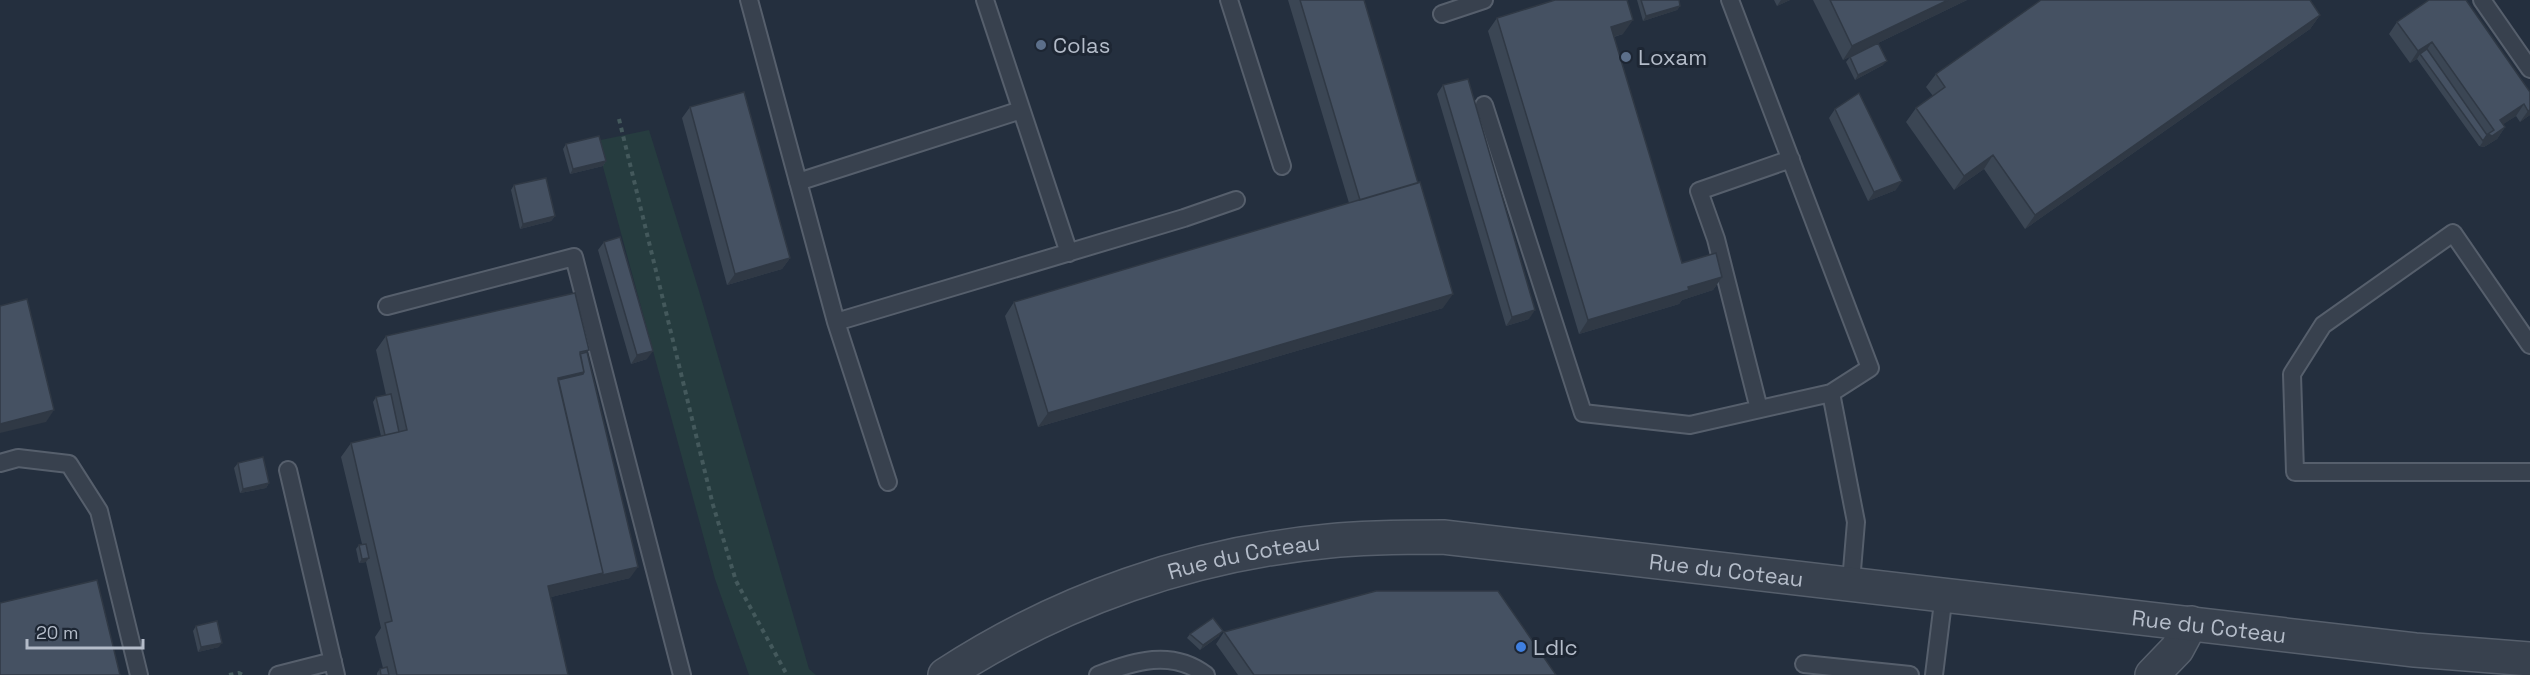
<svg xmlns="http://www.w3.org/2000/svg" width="2530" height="675" font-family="'Space Grotesk',sans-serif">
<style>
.green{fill:#263c3f}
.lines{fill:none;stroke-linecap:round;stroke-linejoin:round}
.service-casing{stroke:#565f6c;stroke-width:20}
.minor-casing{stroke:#565f6c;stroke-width:36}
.tertiary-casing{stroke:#565f6c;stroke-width:36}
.path{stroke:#44595c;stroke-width:4;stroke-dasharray:4.5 4.5;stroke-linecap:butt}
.service{stroke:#38414e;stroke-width:16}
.minor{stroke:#38414e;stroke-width:33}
.tertiary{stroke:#38414e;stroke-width:33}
.wall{fill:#3b4654}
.shaded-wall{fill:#303945}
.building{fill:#455162;stroke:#303945;stroke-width:1.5}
.service-dot{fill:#5c6f8a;stroke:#1d2633;stroke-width:2}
.shop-dot{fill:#3f7fe0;stroke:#1d2633;stroke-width:2}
.labels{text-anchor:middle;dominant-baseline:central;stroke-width:6;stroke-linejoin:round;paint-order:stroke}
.poi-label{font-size:22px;fill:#b4bcc9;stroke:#1d2633;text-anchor:start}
.street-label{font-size:22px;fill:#b4bcc9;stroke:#1d2633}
</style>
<rect width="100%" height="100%" fill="#242f3e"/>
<!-- green -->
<path class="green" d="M649 130 699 291 809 669 816 675H749L715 579 596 141Z"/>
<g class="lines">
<!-- service casing -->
<g class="service-casing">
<path id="service" d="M749 0 836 322 888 482
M985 0 1069 253
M1229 0 1282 166
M1730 0 1870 368 1831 393 1856 522 1851 582
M2482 0 2530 69
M1442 14 1484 0
M1484 105 1583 413 1690 425 1831 393
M798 182 1021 110
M387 306 574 257 682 675
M836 322 1184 218 1236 200
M2530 345 2453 233 2323 325 2292 374 2295 472H2530
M1759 409 1716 239 1699 191 1791 159
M0 463 18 458 69 464 99 511 139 675
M288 470 336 675
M1804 664 1910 675
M278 675 333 661
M1098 675C1134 661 1172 649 1206 675
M1934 675 1944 594"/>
</g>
<!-- minor casing -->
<g class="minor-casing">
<path id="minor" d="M2152 675 2177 649 2191 623"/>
</g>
<!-- tertiary casing -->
<g class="tertiary-casing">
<g id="tertiary">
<path id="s1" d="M945 675C1060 600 1192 554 1329 541 1367 537 1405 537 1443 537L2415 650 2530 659"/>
</g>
</g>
<!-- path -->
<path class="path" d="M619 119 713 505 736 581 787 675
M229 675 239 673 243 675"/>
<!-- service -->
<use href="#service" class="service"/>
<!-- minor -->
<use href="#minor" class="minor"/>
<!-- tertiary -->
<use href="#tertiary" class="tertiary"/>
</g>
<!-- wall -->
<path class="wall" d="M1288 0H1364L1443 308 1038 427 1005 316 1014 302 1349 203Z
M1637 0H1679L1680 6 1677 10 1643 21Z
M1774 0H1790L1777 6Z
M1813 0H1967L1843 60Z
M2320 15 2310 29 2025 229 1984 169 1954 190 1906 122 1916 108 1933 96 1926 87 1936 74Z
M1497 18 1623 34 1614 37 1682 263 1722 277 1713 290 1682 300 1679 304 1579 334 1488 31Z
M2397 22 2530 92V115L2520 122 2516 116 2503 124 2505 127 2497 139 2484 147 2479 146 2417 59 2410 63 2389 34Z
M1850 57 1883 65 1855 80 1846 62Z
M1443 85 1529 319 1506 326 1437 94Z
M690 107 790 258 782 269 727 285 682 118Z
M1835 109 1896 190 1868 201 1829 118Z
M566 144 606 161 603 166 570 174 563 149Z
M514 185 555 216 551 221 520 229 511 190Z
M604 242 647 359 631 364 598 250Z
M386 336 589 350 587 352 630 578 551 597 568 675H377V673L380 669 383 668 375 637 381 628 366 562 359 563 356 549 359 545 362 544 341 457 351 443 381 436 373 402 376 397 386 395 376 350Z
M238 463 269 483 266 488 240 493 234 468Z
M196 626 219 647 198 652 193 631Z
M1224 632 1556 675H1238L1216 644Z
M1190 634 1219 636 1200 650 1187 638Z"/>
<!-- shaded-wall -->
<path class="shaded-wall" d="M1781 0H1790L1777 6Z
M1948 0H1967L1843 60 1852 46Z
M1680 6 1677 10 1643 21 1646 16Z
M2320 15 2310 29 2025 229 2035 215Z
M1633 20 1623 34 1601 40 1611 27Z
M2432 42 2424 54H2420L2417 59 2410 63 2418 51Z
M1887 61 1883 65 1855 80 1858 75Z
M2524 104 2516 116 2493 131 2500 120Z
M2530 109V115L2520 122 2528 111Z
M2505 127 2497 139 2484 147 2480 146 2488 134Z
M1993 155 1984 169 1954 190 1964 176Z
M606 161 603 166 570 174 573 169Z
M1902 181 1896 190 1868 201 1874 192Z
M555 216 551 221 520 229 523 224Z
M790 258 782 269 727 285 735 274Z
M1722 277 1713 290 1682 300 1679 304 1579 334 1588 320 1688 287Z
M1453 294 1443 308 1038 427 1048 413Z
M1535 310 1529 319 1506 326 1512 317Z
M653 351 647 359 631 364 637 355Z
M584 372 575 386 559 389 558 378Z
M54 410 46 422 0 433V424Z
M269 483 266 488 240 493 243 489Z
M369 558 366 562 359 563 362 559Z
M638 567 630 578 539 600 548 586 603 573Z
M1223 631 1219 636 1200 650 1203 645Z
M222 643 219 647 198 652 201 647Z"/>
<!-- building -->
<path class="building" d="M1300 0H1364L1418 183 1360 200Z
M1555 0H1627L1633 20 1611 27 1682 263 1716 253 1722 277 1688 287 1689 290 1588 320 1497 18Z
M1641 0H1679L1680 6 1646 16Z
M1830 0H1948L1852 46Z
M2041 0H2310L2320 15 2035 215 1993 155 1964 176 1916 108 1945 87 1936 74Z
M2429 0H2466L2530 92V110L2528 111 2524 104 2500 120 2505 127 2492 136 2488 134 2494 130 2432 42 2418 51 2397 22Z
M1878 43 1887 61 1858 75 1850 57Z
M2427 49 2487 135 2483 141 2420 54Z
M1468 79 1535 310 1512 317 1443 85Z
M744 92 790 258 735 274 690 107Z
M1859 93 1902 181 1874 192 1835 109Z
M599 136 606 161 573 169 566 144Z
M546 178 555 216 523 224 514 185Z
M1420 182 1453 294 1048 413 1014 302Z
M620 237 653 351 637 355 604 242Z
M575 293 589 350 580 352 584 372 558 378 603 573 548 586 568 675H397L385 623 392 621 351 443 407 430 386 336Z
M27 299 54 410 0 424V306Z
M587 352 638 567 602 575 603 573 558 380 583 374 584 372 580 354Z
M391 394 399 432 385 435 376 397Z
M263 457 269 483 243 489 238 463Z
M366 544 369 558 362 559 359 545Z
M97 580 120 675H0V603Z
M1376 591H1498L1556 675H1254L1224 632Z
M1213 618 1223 631 1203 645 1190 634Z
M217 621 222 643 201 647 196 626Z
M387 667 389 675H381L380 669Z"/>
<!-- markers -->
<g class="service-dot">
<circle cx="1041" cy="45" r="6"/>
<circle cx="1626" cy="57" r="6"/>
</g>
<circle class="shop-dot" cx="1521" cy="647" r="6"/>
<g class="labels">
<!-- poi labels -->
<g class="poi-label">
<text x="1053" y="45">Colas</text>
<text x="1638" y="57">Loxam</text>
<text x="1533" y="647">Ldlc</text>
</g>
<!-- street labels -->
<g class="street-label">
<text stroke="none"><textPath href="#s1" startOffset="324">Rue du Coteau</textPath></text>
<text stroke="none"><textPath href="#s1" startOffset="810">Rue du Coteau</textPath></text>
<text stroke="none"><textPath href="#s1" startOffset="1296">Rue du Coteau</textPath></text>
</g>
</g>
<!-- scale -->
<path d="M27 639v9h116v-9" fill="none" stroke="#b4bcc9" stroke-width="3"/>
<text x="36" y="639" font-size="18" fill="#b4bcc9" stroke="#1d2633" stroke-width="4.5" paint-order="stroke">20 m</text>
</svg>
